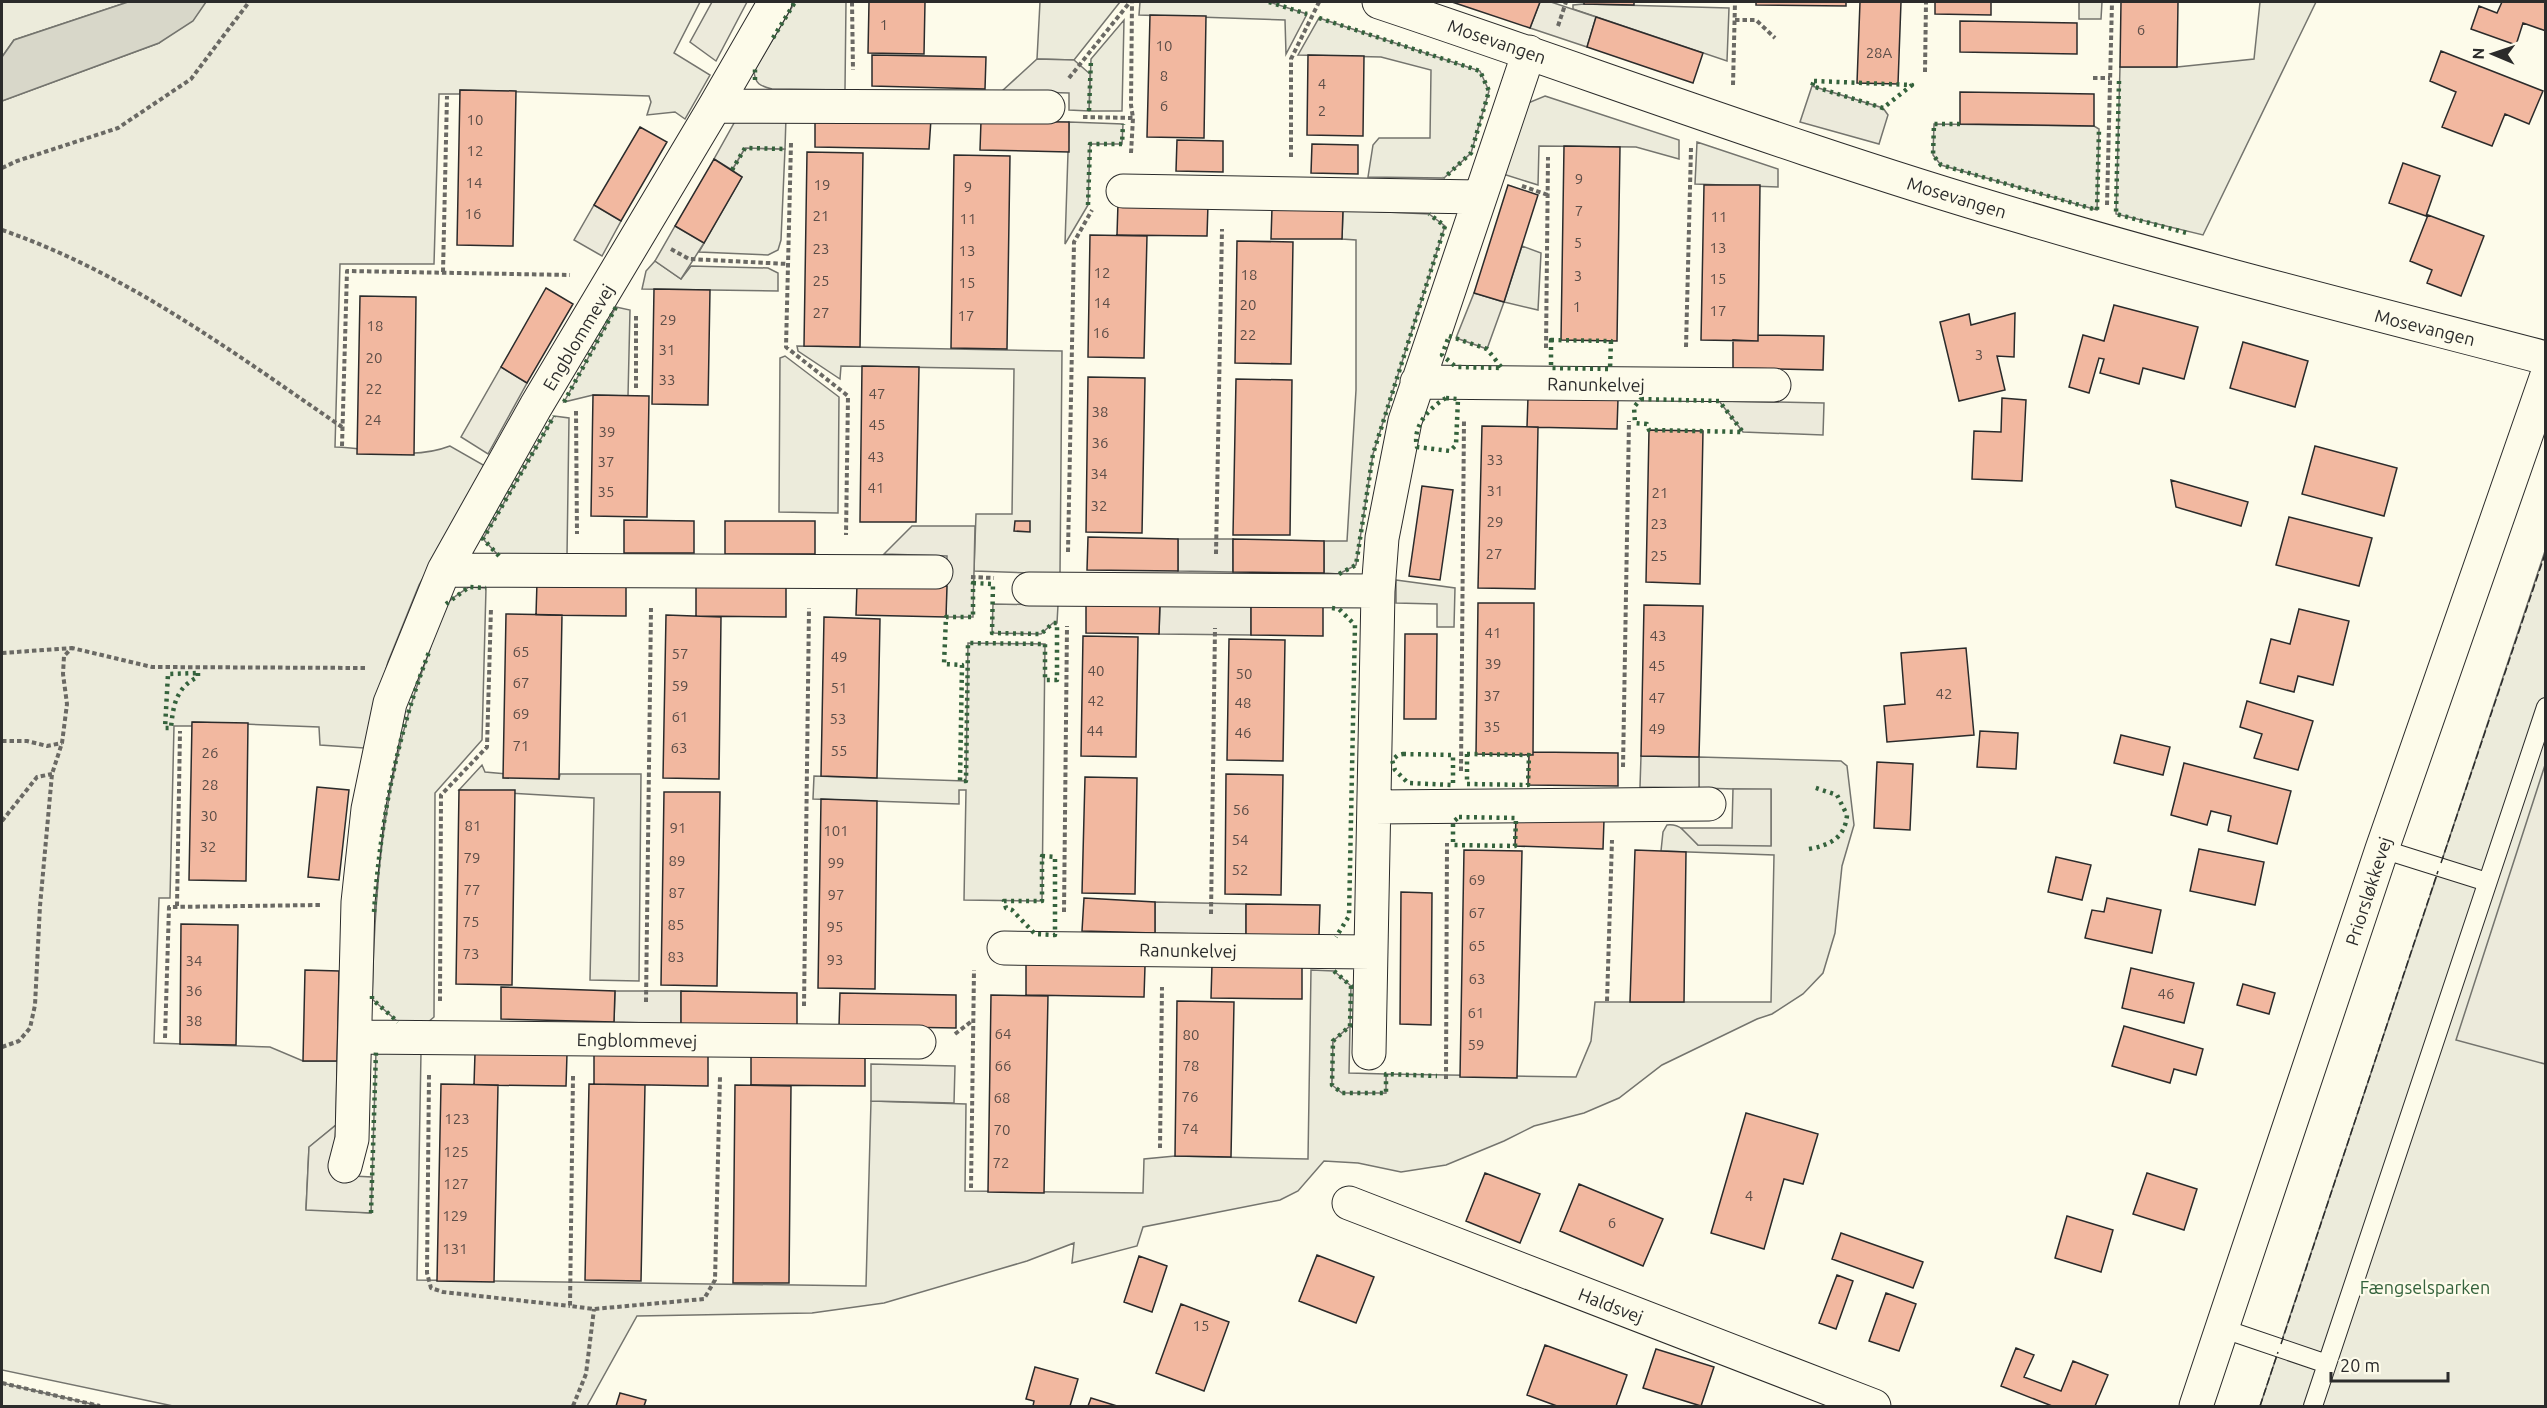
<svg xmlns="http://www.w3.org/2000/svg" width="2547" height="1408" font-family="Ubuntu,sans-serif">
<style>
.green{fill:#ecebdb;stroke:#74746e;stroke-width:1.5}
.parking{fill:#eceadb;stroke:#74746e;stroke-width:1.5}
.water{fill:#d8d7c9;stroke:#74746e;stroke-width:1.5}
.building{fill:#f2b8a0;stroke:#2b2b2b;stroke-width:1.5}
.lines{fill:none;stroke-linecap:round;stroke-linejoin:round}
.lane-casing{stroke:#2b2b2b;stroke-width:20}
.street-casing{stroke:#2b2b2b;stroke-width:35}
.path{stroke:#6a6964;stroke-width:4;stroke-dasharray:4.5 3;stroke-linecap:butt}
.lane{stroke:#fdfbea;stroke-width:18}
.street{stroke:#fdfbea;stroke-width:33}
.hedge{stroke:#34623c;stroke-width:4.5;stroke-dasharray:3 4.5;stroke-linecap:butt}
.fence{stroke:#2b2b2b;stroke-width:1.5;stroke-dasharray:8 3;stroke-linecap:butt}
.labels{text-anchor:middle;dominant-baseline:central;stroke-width:4.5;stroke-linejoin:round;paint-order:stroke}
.number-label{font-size:15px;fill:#5d4e48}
.street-label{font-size:18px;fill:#2b2b2b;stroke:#fdfbea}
.park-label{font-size:18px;fill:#34623c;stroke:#fdfbea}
</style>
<rect width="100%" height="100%" fill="#fdfbea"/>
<!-- green -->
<path class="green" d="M2 2H128L14 40 2 57Z
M206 2H700L674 53 710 75 685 119 675 112 647 115 651 102 649 96 460 90V94H439L434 264H340L335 447C376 448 411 461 450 446L485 466 419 585 388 662 364 748 320 745 319 727 193 722 192 726H174L170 898H159L154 1043 270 1047 303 1061H337L336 1125 309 1147 306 1209 371 1213 376 1051 421 1052 417 1280 866 1286 871 1101 966 1104 965 1191 1143 1193 1144 1159 1175 1156 1308 1159 1311 970 1334 971 1351 986 1350 1026 1333 1042 1332 1085 1385 1093 1386 1074 1576 1077 1591 1041 1595 1002H1771L1774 855 1661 851 1663 832 1667 825C1681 823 1689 835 1698 845H1771V790L1699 788V757L1841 761 1847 766 1854 825 1842 866 1835 933 1823 973 1803 994 1772 1014 1757 1019 1662 1065 1619 1098 1584 1113 1534 1126 1504 1141 1446 1165 1401 1172 1358 1163 1324 1161 1298 1191 1280 1200 1143 1227 1137 1246 1072 1263 1074 1243 1027 1261 884 1303 812 1313 637 1316 587 1406H173L2 1370V101L159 43Z
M795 2H846L845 90 772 89C760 86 755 84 754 71Z
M1040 2H1120L1074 60 1037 59Z
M1140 2H1269L1307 14 1286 54 1285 20 1139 15Z
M2079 2H2102L2101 19H2079Z
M2260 2H2316L2203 235 2116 214 2120 67H2177L2254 59Z
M1584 4 1729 8 1727 61 1573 9V5Z
M1319 18 1480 71 1489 91 1471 153 1444 178 1368 177 1373 145 1379 138H1430L1431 70 1381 57 1298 55Z
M1124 20 1122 111H1089L1091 59Z
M1545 96 1679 140V159L1636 147 1539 146 1538 185 1503 174 1528 103Z
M1069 122 1123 124 1122 144H1090L1088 205 1065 244Z
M1934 124 2094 126 2099 129 2097 210 1941 165 1933 155Z
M1697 142 1778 169V187L1695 184Z
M745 148 785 149 781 240 778 250 768 255 699 252 742 177 732 170Z
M1343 210 1429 214 1445 226 1373 454 1356 565 1339 574 1324 573V541H1347L1356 390V240L1342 239Z
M1522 246 1541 253 1538 310 1504 302Z
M655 261 681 279 691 266 768 268 778 273V291L642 289 646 271Z
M616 307 630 310 628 396 593 395 564 402Z
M797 346 1062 351 1060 574 974 571 976 514H1012L1014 369 841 366 840 379 798 351Z
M785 356 839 397 838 513 779 512 780 358Z
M554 416 569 418 567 556H499L483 539Z
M2545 551V1406H2260Z
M1396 580 1455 588 1454 627H1437V604L1396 603Z
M469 587 486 588 482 740 435 793 434 1017 427 1023 398 1022 372 999C375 877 384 770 428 655 432 643 440 612 447 604 452 597 462 592 469 587Z
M968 643 1045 644 1042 901 964 900 966 790H959V804L813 799 814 776 966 781Z
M482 765 485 772 559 779 560 774H641L639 981 590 980 594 798 459 790Z
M2 1383 100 1406H2Z"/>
<!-- parking -->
<path class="parking" d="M712 2H747L716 61 690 42Z
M1540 2H1551L1596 17 1587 47 1530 28Z
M1037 59 1074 60 1090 74 1089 111 1069 110V93L1002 91Z
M1812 86 1883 108 1888 115 1879 144 1800 122Z
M738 116 786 117 785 149 745 148 732 170 714 159Z
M594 205 621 221 602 256 574 240Z
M675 226 704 243 681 279 655 261Z
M1474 293 1504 302 1487 349 1456 338Z
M501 367 527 383 488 454 461 437Z
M1719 401 1824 403 1823 435 1743 432Z
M912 526H975L973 617H946L947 556 884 554Z
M1178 539H1233V572L1178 571Z
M993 604 1058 605 1057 623H1053L1041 634 992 633Z
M1160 604 1251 606V635L1159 634Z
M1641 756 1699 757V788L1640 787Z
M2545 765V1064L2456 1040Z
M1733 789H1771V846L1698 845 1681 828H1732Z
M1155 902 1246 904V935L1155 933Z
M615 991H681V1024L614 1022Z
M1350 1026 1349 1073 1386 1074V1093H1342L1332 1085 1333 1041Z
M871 1064 955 1066 954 1103 871 1101Z
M336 1125 333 1175 372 1177 371 1213 306 1210 309 1147Z"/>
<!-- water -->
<path class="water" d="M128 2H206L193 21 159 43 2 101V57L14 40Z"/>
<!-- building -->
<path class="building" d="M869 2H925L924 54 868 53Z
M1452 2H1540L1530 28Z
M1584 2H1634V5L1584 4Z
M1756 2H1846V6L1756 5Z
M1860 2H1901L1898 84 1857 83Z
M1935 2H1991V15L1935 14Z
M2121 2H2178L2177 67H2120Z
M2502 2H2546V31L2523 23 2516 45 2471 29 2479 6 2497 13Z
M1150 15 1206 16 1204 138 1147 137Z
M1596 17 1703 53 1693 83 1587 47Z
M1960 21 2077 23V54L1960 52Z
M2441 51 2543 91 2529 124 2505 114 2492 146 2442 127 2456 92 2430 81Z
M872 55 986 57 985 89 872 86Z
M1308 55 1364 56 1363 136 1307 135Z
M460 90 516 91 513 246 457 245Z
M1960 92 2094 94V126L1960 124Z
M815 117 931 119 929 149 815 147Z
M981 121 1069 122V152L980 150Z
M640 127 667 142 621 221 594 205Z
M1177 140 1223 141V172L1176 171Z
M1312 144 1358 145V174L1311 173Z
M1564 146 1620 147 1617 341 1561 340Z
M807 152 863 153 860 347 804 346Z
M954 155 1010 156 1007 349 951 348Z
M714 159 742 177 704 243 675 226Z
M2403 163 2440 176 2426 216 2389 203Z
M1508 185 1538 195 1504 302 1474 293Z
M1704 185H1760L1758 341 1701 340Z
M1118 203 1208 204 1207 236 1117 235Z
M1272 208 1343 210 1342 239H1271Z
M2428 215 2484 236 2461 296 2427 283 2432 270 2410 261Z
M1090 235 1147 236 1144 358 1088 357Z
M1237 241 1293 242 1291 364 1235 363Z
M546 288 573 304 527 383 501 367Z
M654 289 710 290 708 405 652 404Z
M360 296 416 297 414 455 357 454Z
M2114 305 2198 327 2184 379 2143 368 2139 384 2100 373 2104 359 2099 358 2089 393 2069 387 2083 335 2104 341Z
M2015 313 2014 357 1997 356 2005 390 1959 401 1940 322 1969 314 1971 325Z
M1758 335 1824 336 1823 370 1733 368V340L1758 341Z
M2243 342 2308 361 2295 407 2230 388Z
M862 366 919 367 916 522H860Z
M1088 377 1145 378 1142 533 1086 532Z
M1236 379 1292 380 1290 535H1233Z
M593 395 649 396 647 517 591 516Z
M1528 397 1618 399 1617 429 1527 427Z
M2002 398 2026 400 2022 481 1972 479 1974 431 2001 432Z
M1482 426 1538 427 1535 589 1478 588Z
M1649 430 1703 431 1700 584 1646 582Z
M2315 446 2397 468 2384 516 2302 494Z
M2171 480 2248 502 2241 526 2176 507Z
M1422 486 1453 490 1440 580 1409 576Z
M2289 517 2372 538 2359 586 2276 565Z
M624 520 694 521V553H624Z
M725 521H815V554H725Z
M1015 521H1030V532L1014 531Z
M1088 537 1178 539V571L1087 570Z
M1233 539 1324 541V573L1233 572Z
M537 582 626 584V616L536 615Z
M857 584 947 586 946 617 856 615Z
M696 585 786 587V617L696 616Z
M1086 603 1160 604 1159 634 1086 633Z
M1478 603H1534L1533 755 1476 754Z
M1644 605 1703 606 1699 757 1641 756Z
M1251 606 1323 607V636L1251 635Z
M2299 609 2349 621 2333 685 2298 676 2294 692 2260 683 2271 639 2290 644Z
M506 614 562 615 559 779 503 778Z
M666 615 721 617 719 779 663 778Z
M824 617 880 619 877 778 821 776Z
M1405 634H1437L1436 719H1404Z
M1083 636 1138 637 1136 757 1081 756Z
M1229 639 1285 640 1283 761 1227 760Z
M1966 648 1974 735 1887 742 1884 706 1905 704 1901 653Z
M2247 701 2313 721 2298 770 2254 758 2262 734 2240 727Z
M192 722 248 723 246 881 189 880Z
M1980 731 2018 733 2016 769 1977 767Z
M2121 735 2170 747 2163 775 2114 763Z
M1533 752 1618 753V786L1528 785 1529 755H1533Z
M1877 762 1913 764 1910 830 1874 828Z
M2184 763 2291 791 2277 844 2228 831 2231 816 2211 811 2207 825 2171 815Z
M1226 774 1283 775 1281 895 1225 894Z
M1085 777 1137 778 1135 894 1082 893Z
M317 787 349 790 339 880 308 877Z
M459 790H515L512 985 456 984Z
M664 792H720L717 986 661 985Z
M821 799 877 801 875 989 818 988Z
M1516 818 1604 820 1603 849 1515 846Z
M2199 849 2264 862 2255 905 2190 891Z
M1464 850 1522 851 1517 1078 1460 1077Z
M1635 850 1686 852 1684 1002H1630Z
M2056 857 2091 865 2082 900 2048 892Z
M1401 892 1432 893 1431 1025 1400 1024Z
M1084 898 1155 902V933L1082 931Z
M2107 898 2161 910 2152 953 2085 938 2092 910 2104 912Z
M1246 904 1320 905 1319 936 1246 935Z
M181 924 238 925 236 1045 180 1044Z
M1026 964 1145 966 1144 997 1026 995Z
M1212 964 1302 965V999L1211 998Z
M2131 968 2194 983 2184 1023 2122 1008Z
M305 970 339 971 337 1061H303Z
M2243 984 2275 993 2269 1014 2237 1005Z
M501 987 615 991 614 1022 501 1019Z
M681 991 797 993V1025L681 1024Z
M840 993 956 995V1028L839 1026Z
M991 995 1048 996 1044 1193 988 1192Z
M1177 1001 1234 1002 1231 1157 1175 1156Z
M2124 1026 2203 1049 2196 1075 2174 1069 2170 1083 2112 1066Z
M594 1052 708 1054V1086L594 1084Z
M475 1053 567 1054 566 1086 474 1085Z
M751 1054 865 1055V1086L751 1085Z
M441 1084 498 1085 494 1282 437 1281Z
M589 1084 645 1085 641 1281 585 1280Z
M735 1085 791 1086 789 1283H733Z
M1746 1113 1818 1134 1803 1184 1784 1179 1764 1249 1711 1233Z
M1485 1173 1540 1194 1520 1243 1466 1221Z
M2147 1173 2197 1189 2184 1230 2133 1214Z
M1579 1184 1663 1219 1643 1266 1560 1231Z
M2067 1216 2113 1230 2101 1272 2055 1258Z
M1841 1233 1923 1262 1913 1288 1832 1259Z
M1317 1255 1374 1277 1356 1323 1299 1301Z
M1139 1256 1167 1266 1152 1312 1124 1302Z
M1837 1275 1853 1281 1836 1329 1819 1323Z
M1886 1293 1916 1304 1899 1351 1869 1341Z
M1181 1304 1229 1322 1204 1391 1156 1373Z
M1545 1345 1627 1375 1616 1406H1557L1527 1395Z
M2016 1348 2034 1355 2024 1377 2061 1391 2073 1361 2108 1375 2095 1406H2052L2001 1386Z
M1656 1349 1714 1367 1701 1406 1643 1388Z
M1035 1367 1078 1379 1070 1406H1033L1034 1401 1026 1399Z
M620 1393 646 1400 644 1406H616Z
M1091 1398 1117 1406H1088Z"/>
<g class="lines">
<!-- lane casing -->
<g class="lane-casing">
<path id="lane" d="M2382 849 2487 882
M2221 1328 2327 1364
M2313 1406 2546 707"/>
</g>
<!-- street casing -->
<g class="street-casing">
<path id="street" d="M1379 2C1592 73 1803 153 2019 216 2193 268 2370 312 2546 358
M715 106 1048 107
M1123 191 1479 197
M1417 382 1774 385
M444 570 936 572
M1029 589 1378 591
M1374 807 1709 804
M1004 948 1371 952
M356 1037 919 1042
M1369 1053 1378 591 1382 538 1405 421 1529 52
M345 1166 352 1139 358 902 368 809 390 703 444 570 536 406 715 106 775 2
M1349 1203 1874 1406
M2196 1406 2382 849 2546 378"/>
</g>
<!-- path -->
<path class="path" d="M852 2 853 70
M1735 20H1756L1775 38
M1558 26 1566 2
M1925 72 1926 2
M1069 78 1130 2
M2093 78H2110
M1733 85 1735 2
M1083 117 1133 118
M791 143 786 347 848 396 846 535
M1131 153 1133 118 1131 105 1132 2
M1291 157V59L1319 2
M2 168 17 161 118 128 191 79 249 2
M1522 186 1548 195
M2107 205 2112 2
M2 230C127 273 234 353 342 427
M671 249 689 259 788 264
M443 272 447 96
M1686 347 1691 148
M1546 348 1548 157
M636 388V314
M576 411 577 534
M342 446 347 271 570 275
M1068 552 1074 242 1092 210
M1216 554 1222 229
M971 577 994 578
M2 653 72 648
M2 741H27L47 746 62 743
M1623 767 1629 421
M1461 771 1464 419
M2 821 37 777 52 774
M177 906 180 731
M1064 912 1067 626
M1211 914 1215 628
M440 1001 441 795 487 747 491 608
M1607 1001 1612 840
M646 1002 651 608
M804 1006 809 608
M955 1034 972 1021
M165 1038 169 907 321 905
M2 1047 19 1041 30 1028 35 1005 40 906 52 774 62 743 67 704 63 674 64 656 72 648 152 667 365 668
M429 1075 427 1273 431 1288 443 1292 570 1306
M573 1076 570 1306 594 1309 704 1299 715 1280 720 1077
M1446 1079 1447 843
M1160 1148 1162 987
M971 1188 974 970
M2 1383 100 1406
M573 1406 586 1374 594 1309"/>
<!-- lane -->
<use href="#lane" class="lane"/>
<!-- street -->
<use href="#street" class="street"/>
<!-- hedge -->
<path class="hedge" d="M1269 2 1307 14
M1319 18 1480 71 1489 91 1471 153 1444 178
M773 38 795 2
M755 80V68
M1814 81 1912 85 1883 108 1812 86Z
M2119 81 2116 214 2187 233
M1089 111 1091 59
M1960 124H1934L1933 155 1941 165 2097 210 2099 129
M732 170 745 148 785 149
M1088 205 1090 144H1122L1123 124
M1449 336 1487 349 1502 368 1456 367 1442 355Z
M1551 340 1611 341 1610 369 1551 368Z
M1446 398 1458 399 1456 445 1450 451 1417 447C1412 426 1429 408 1446 398Z
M1641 399 1719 401 1743 432 1649 430 1647 424 1635 423 1634 407Z
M564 402 616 307
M499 556 483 539 554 416
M1339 574 1356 565 1373 454 1445 226 1429 214
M973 583 993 584 992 633 1041 634 1053 623H1057V680H1045V644L968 643 966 781H960L962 665 944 664 946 617H973Z
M446 604 469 587 486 588
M1332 608 1339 609 1355 625 1349 916 1336 937
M198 673V677C176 687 173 706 171 728H165L168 674Z
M1403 754 1453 755V785L1408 783 1395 770 1392 760 1398 755Z
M1467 754 1529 755 1528 785 1467 784Z
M1459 817 1516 818 1515 846 1453 845V822Z
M1809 849C1830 845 1845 838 1847 815L1837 795 1813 787
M1042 856 1055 857V935L1035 934 1012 910 1006 908 1004 901H1042Z
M374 912C380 823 397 735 429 652
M1334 971 1351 986 1350 1026 1333 1041 1332 1085 1342 1093H1386V1074L1437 1076
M372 996V999L398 1022
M371 1213 376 1051"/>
<!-- fence -->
<path class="fence" d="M2441 863 2546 551
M2281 1344 2438 871
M2260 1406 2278 1352"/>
</g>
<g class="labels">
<!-- number labels -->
<g class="number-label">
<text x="884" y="24">1</text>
<text x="2141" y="29">6</text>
<text x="1164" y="45">10</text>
<text x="1879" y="52">28A</text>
<text x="1164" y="75">8</text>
<text x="1322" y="83">4</text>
<text x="1164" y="105">6</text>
<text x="1322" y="110">2</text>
<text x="475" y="119">10</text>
<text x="475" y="150">12</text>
<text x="1579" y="178">9</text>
<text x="474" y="182">14</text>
<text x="822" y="184">19</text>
<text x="968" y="186">9</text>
<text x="1579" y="210">7</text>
<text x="473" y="213">16</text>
<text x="821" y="215">21</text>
<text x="1719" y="216">11</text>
<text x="968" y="218">11</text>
<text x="1578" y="242">5</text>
<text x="1718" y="247">13</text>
<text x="821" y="248">23</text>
<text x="967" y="250">13</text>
<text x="1102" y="272">12</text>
<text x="1249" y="274">18</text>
<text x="1578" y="275">3</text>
<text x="1718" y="278">15</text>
<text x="821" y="280">25</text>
<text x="967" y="282">15</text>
<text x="1102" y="302">14</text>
<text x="1248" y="304">20</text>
<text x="1577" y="306">1</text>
<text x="1718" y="310">17</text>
<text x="821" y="312">27</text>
<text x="966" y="315">17</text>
<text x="668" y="319">29</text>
<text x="375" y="325">18</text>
<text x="1101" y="332">16</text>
<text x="1248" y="334">22</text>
<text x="667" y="349">31</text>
<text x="1979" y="354">3</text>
<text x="374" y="357">20</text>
<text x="667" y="379">33</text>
<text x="374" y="388">22</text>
<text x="877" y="393">47</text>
<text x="1100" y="411">38</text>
<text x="373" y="419">24</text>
<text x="877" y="424">45</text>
<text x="607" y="431">39</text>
<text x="1100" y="442">36</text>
<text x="876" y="456">43</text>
<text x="1495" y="459">33</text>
<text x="606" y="461">37</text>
<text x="1099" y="473">34</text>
<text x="876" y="487">41</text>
<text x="1495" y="490">31</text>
<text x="606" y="491">35</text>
<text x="1660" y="492">21</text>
<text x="1099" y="505">32</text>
<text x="1495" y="521">29</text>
<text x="1659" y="523">23</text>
<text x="1494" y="553">27</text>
<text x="1659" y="555">25</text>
<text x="1493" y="632">41</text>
<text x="1658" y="635">43</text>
<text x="521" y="651">65</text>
<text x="680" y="653">57</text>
<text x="839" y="656">49</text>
<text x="1493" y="663">39</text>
<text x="1657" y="665">45</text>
<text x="1096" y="670">40</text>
<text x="1244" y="673">50</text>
<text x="521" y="682">67</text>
<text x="680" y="685">59</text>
<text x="839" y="687">51</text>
<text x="1944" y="693">42</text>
<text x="1492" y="695">37</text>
<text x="1657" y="697">47</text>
<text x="1096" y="700">42</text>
<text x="1243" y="702">48</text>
<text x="521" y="713">69</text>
<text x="680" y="716">61</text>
<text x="838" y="718">53</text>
<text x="1492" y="726">35</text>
<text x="1657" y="728">49</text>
<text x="1095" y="730">44</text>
<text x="1243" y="732">46</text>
<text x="521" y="745">71</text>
<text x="679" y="747">63</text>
<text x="839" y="750">55</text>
<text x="210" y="752">26</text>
<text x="210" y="784">28</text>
<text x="1241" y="809">56</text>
<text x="209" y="815">30</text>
<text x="473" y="825">81</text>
<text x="678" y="827">91</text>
<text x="836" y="830">101</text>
<text x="1240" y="839">54</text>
<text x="208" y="846">32</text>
<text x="472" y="857">79</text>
<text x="677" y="860">89</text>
<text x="836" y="862">99</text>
<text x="1240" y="869">52</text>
<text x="1477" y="879">69</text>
<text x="472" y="889">77</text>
<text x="677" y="892">87</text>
<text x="836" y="894">97</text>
<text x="1477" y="912">67</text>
<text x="471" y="921">75</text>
<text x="676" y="924">85</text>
<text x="835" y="926">95</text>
<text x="1477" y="945">65</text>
<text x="471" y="953">73</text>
<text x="676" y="956">83</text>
<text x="835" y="959">93</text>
<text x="194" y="960">34</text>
<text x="1477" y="978">63</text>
<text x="194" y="990">36</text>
<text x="2166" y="993">46</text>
<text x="1476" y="1012">61</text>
<text x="194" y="1020">38</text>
<text x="1003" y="1033">64</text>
<text x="1191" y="1034">80</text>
<text x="1476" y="1044">59</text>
<text x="1003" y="1065">66</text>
<text x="1191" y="1065">78</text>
<text x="1190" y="1096">76</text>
<text x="1002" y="1097">68</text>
<text x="457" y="1118">123</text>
<text x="1190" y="1128">74</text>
<text x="1002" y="1129">70</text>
<text x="456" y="1151">125</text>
<text x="1001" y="1162">72</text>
<text x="456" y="1183">127</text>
<text x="1749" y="1195">4</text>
<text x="455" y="1215">129</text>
<text x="1612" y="1222">6</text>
<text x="455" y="1248">131</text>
<text x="1201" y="1325">15</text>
</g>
<!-- street labels -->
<g class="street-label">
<text transform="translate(1497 41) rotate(19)">Mosevangen</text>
<text transform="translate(1957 197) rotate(17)">Mosevangen</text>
<text transform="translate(2425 327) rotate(14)">Mosevangen</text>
<text transform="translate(578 337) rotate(-59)">Engblommevej</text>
<text transform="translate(1596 384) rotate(1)">Ranunkelvej</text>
<text transform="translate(2368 891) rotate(-72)">Priorsløkkevej</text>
<text transform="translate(1188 950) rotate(1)">Ranunkelvej</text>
<text transform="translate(637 1040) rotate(1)">Engblommevej</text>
<text transform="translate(1611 1305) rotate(21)">Haldsvej</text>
</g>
<!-- park labels -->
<g class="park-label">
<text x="2425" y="1287">Fængselsparken</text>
</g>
</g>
<!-- border -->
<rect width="2547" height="1408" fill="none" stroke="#2b2b2b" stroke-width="6"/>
<!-- north arrow -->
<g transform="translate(2493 54) rotate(272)" stroke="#fdfbea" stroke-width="4.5" paint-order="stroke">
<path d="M0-4.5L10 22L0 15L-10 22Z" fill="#2b2b2b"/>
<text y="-9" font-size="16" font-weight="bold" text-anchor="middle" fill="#2b2b2b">N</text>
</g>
<!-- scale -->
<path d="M2331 1372v9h117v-9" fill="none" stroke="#2b2b2b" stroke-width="3"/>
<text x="2340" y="1372" font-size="18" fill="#2b2b2b" stroke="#fdfbea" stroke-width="4.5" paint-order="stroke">20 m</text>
</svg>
